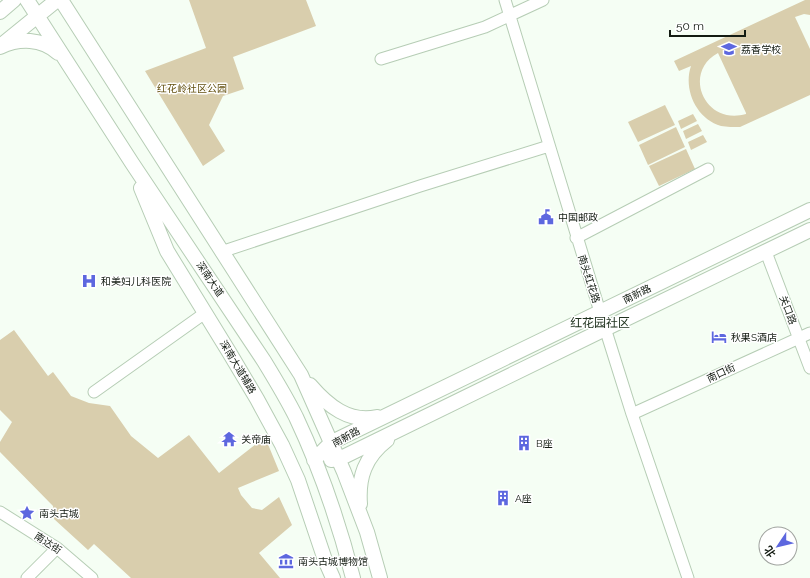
<svg xmlns="http://www.w3.org/2000/svg" width="810" height="578" font-family="Raleway,'Noto Sans SC',sans-serif">
<style>
.green{fill:#d9cead;fill-rule:evenodd}
.lines{fill:none;stroke-linecap:round;stroke-linejoin:round}
.minor-casing{stroke:#b6cdb5;stroke-width:13}
.major-casing{stroke:#b6cdb5;stroke-width:16}
.minor{stroke:#fff;stroke-width:11}
.major{stroke:#fff;stroke-width:14}
.labels{text-anchor:middle;dominant-baseline:central;stroke-width:3;stroke-linejoin:round;paint-order:stroke}
.poi-label{font-size:10px;fill:#131b12;stroke:#fff;text-anchor:start}
.park-label{font-size:10px;fill:#645110;stroke:#fff}
.street-label{font-size:10px;fill:#131b12;stroke:#fff}
.quarter-label{font-size:12px;fill:#20321f;stroke:#fff}
</style>
<rect width="100%" height="100%" fill="#f5fef4"/>
<!-- green -->
<path class="green" d="M189 0H306L316 26 233 57 244 89 223 96 209 125 225 151 203 166 145 71 206 48Z
M805 0H810V15L804 14 795 17 810 49V95L740 127C733 127 727 127 721 126 696 119 683 89 691 66L679 71 674 61ZM718 53 746 113V114C704 126 682 72 718 53Z
M665 105 675 125 638 142 628 122Z
M693 114 697 121 681 129 678 121Z
M698 124 702 131 686 139 683 131Z
M676 127 685 147 648 165 639 145Z
M703 135 707 142 691 150 688 142Z
M686 149 695 169 659 186 649 166Z
M14 330 48 376 53 372 71 396 89 403 110 406 131 436 158 458 189 435 219 473 265 437 279 471 238 488 241 495 252 508 262 510 279 497 292 525 259 553 280 578H131L94 544 88 550 54 519 53 506 0 452V442L12 422 0 410V340Z"/>
<g class="lines">
<!-- minor casing -->
<g class="minor-casing">
<path id="minor" d="M505 0 600 312 632 414 688 578
M381 59 485 27 543 0
M576 238 708 169
M221 252 420 186 549 146
M766 252 810 368
M94 392 205 313
M632 414 810 333
M0 512 57 548 92 578
M27 578 57 548"/>
</g>
<!-- major casing -->
<g class="major-casing">
<path id="major" d="M27 0 132 163 264 361C275 379 286 397 296 417 320 468 339 523 353 578
M61 0 301 375 344 472 367 532 380 578
M0 12 14 0
M4 43 57 0
M0 47C19 38 42 38 58 53
M141 188 167 251 229 352 257 399 282 445 298 480 325 560 333 578
M310 385C328 406 349 423 377 417
M314 460 332 442 810 210
M331 460 339 459 605 329 810 230
M360 504C358 477 365 457 387 440"/>
</g>
<!-- minor -->
<use href="#minor" class="minor"/>
<!-- major -->
<use href="#major" class="major"/>
</g>
<!-- icons -->
<defs>
<g id="school-bare" transform="scale(1.2)"><path d="M0-5L7-2L0 1L-7-2ZM-4 1L0 2.5L4 1V4Q0 6-4 4Z" fill="#5d67df" stroke="#fff" stroke-width="2.5" paint-order="stroke"/></g>
<g id="civic-bare" transform="scale(1.2)"><path d="M-.6-6.5H3V-4.5H.6V-3L4-1V1h2V6H-6V1h2V-1L-.6-3ZM-1.2 2.5V6h2.4V2.5Z" fill="#5d67df" stroke="#fff" stroke-width="2.5" paint-order="stroke"/></g>
<g id="hospital-bare" transform="scale(1.2)"><path d="M-5-5h3v3.5h4V-5h3V5h-3V1.5h-4V5h-3Z" fill="#5d67df" stroke="#fff" stroke-width="2.5" paint-order="stroke"/></g>
<g id="hotel-bare" transform="scale(1.2)"><path d="M-6-4.5h1.5V1H6V5H4.5V3h-9V5H-6ZM-4 0a1.8 1.8 0 1 1 3.6 0ZM.5 0V-2.5h3Q6-2.5 6 0Z" fill="#5d67df" stroke="#fff" stroke-width="2.5" paint-order="stroke"/></g>
<g id="temple-bare" transform="scale(1.2)"><path d="M0-6L5-2H3V0L6.5 2.5H4V6H1.5V3h-3V6H-4V2.5H-6.5L-3 0V-2H-5Z" fill="#5d67df" stroke="#fff" stroke-width="2.5" paint-order="stroke"/></g>
<g id="building-bare" transform="scale(1.2)"><path d="M-4-6H4V6H1V3H-1V6H-4ZM-2.5-4.3h1.7v1.8h-1.7ZM.8-4.3h1.7v1.8H.8ZM-2.5-1h1.7V.8h-1.7ZM.8-1h1.7V.8H.8Z" fill="#5d67df" stroke="#fff" stroke-width="2.5" paint-order="stroke"/></g>
<g id="sight-bare" transform="scale(1.2)"><path d="M0-6L1.8-2.2L6-1.7L2.9 1.2L3.7 5.4L0 3.3L-3.7 5.4L-2.9 1.2L-6-1.7L-1.8-2.2Z" fill="#5d67df" stroke="#fff" stroke-width="2.5" paint-order="stroke"/></g>
<g id="museum-bare" transform="scale(1.2)"><path d="M0-6L6-3V-2H-6V-3ZM-5-1h2V3h-2ZM-1-1h2V3h-2ZM3-1h2V3H3ZM-6 4H6V6H-6Z" fill="#5d67df" stroke="#fff" stroke-width="2.5" paint-order="stroke"/></g>
</defs>
<g fill-rule="evenodd">
<use href="#school-bare" x="729" y="49"/>
<use href="#civic-bare" x="546" y="217"/>
<use href="#hospital-bare" x="89" y="281"/>
<use href="#hotel-bare" x="719" y="337"/>
<use href="#temple-bare" x="229" y="439"/>
<use href="#building-bare" x="524" y="443"/>
<use href="#building-bare" x="503" y="498"/>
<use href="#sight-bare" x="27" y="513"/>
<use href="#museum-bare" x="286" y="561"/>
</g>
<g class="labels">
<!-- poi labels -->
<g class="poi-label">
<text x="741" y="49">荔香学校</text>
<text x="558" y="217">中国邮政</text>
<text x="101" y="281">和美妇儿科医院</text>
<text x="731" y="337">秋果S酒店</text>
<text x="241" y="439">关帝庙</text>
<text x="536" y="443">B座</text>
<text x="515" y="498">A座</text>
<text x="39" y="513">南头古城</text>
<text x="298" y="561">南头古城博物馆</text>
</g>
<!-- park labels -->
<g class="park-label">
<text x="192" y="88">红花岭社区公园</text>
</g>
<!-- street labels -->
<g class="street-label">
<text transform="translate(210 279) rotate(56)">深南大道</text>
<text transform="translate(589 279) rotate(72)">南头红花路</text>
<text transform="translate(637 294) rotate(-26)">南新路</text>
<text transform="translate(788 310) rotate(69)">关口路</text>
<text transform="translate(238 367) rotate(59)">深南大道辅路</text>
<text transform="translate(721 373) rotate(-25)">南口街</text>
<text transform="translate(346 437) rotate(-28)">南新路</text>
<text transform="translate(48 543) rotate(33)">南达街</text>
</g>
<!-- quarter labels -->
<g class="quarter-label">
<text x="600" y="323">红花园社区</text>
</g>
</g>
<!-- north arrow -->
<g transform="translate(778 546) rotate(235)"><circle r="19" fill="#ffffff" stroke="#a1a4a0"/>
<path d="M0-3L7 15L0 10L-7 15Z" fill="#5d67df"/>
<text y="-6" font-size="11" font-weight="bold" text-anchor="middle" fill="#131b12">北</text>
</g>
<!-- scale -->
<path d="M670 30v6h75v-6" fill="none" stroke="#131b12" stroke-width="2"/>
<text x="676" y="30" font-size="12" fill="#131b12" stroke="#ffffff" stroke-width="3" paint-order="stroke">50 m</text>
</svg>
